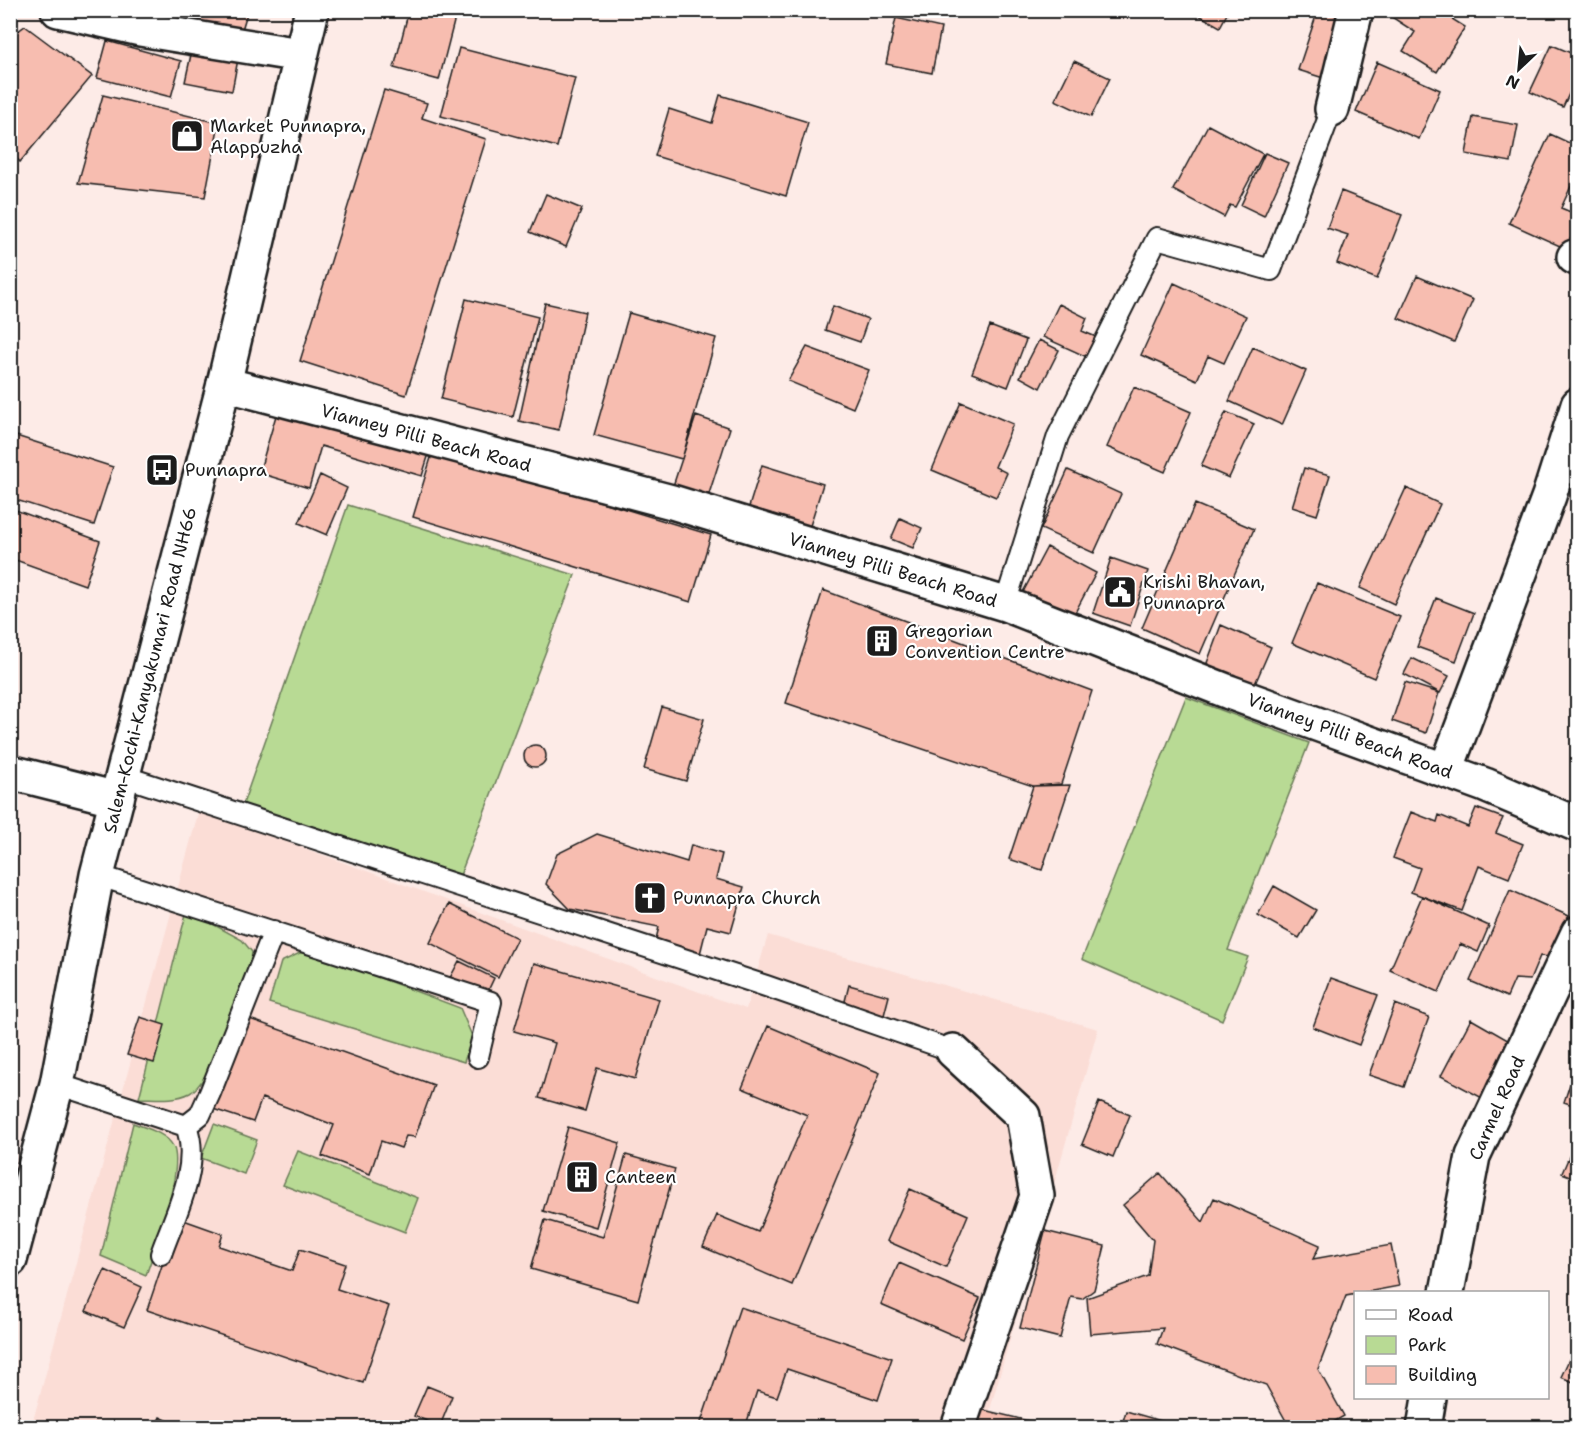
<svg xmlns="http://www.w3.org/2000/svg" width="1588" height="1438" font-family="'Shantell Sans',sans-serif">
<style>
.built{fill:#fbddd6}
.green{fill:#b8da94;stroke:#6a7b58;stroke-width:1.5}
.building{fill:#f7bdb0;stroke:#1c1c1c;stroke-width:1.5}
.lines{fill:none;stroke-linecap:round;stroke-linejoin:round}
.lane-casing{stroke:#1c1c1c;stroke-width:24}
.street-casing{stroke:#1c1c1c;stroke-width:38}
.secondary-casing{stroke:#1c1c1c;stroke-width:38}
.highway-casing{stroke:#1c1c1c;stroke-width:38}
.lane{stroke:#fff;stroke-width:20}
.street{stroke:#fff;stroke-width:33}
.secondary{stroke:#fff;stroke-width:33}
.highway{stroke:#fff;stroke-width:33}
.labels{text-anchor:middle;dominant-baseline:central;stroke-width:4.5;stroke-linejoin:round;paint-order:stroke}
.poi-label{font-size:18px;fill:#1c1c1c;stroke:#fff;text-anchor:start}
.street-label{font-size:18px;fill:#1c1c1c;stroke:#fff}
</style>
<rect width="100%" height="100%" fill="#fdebe7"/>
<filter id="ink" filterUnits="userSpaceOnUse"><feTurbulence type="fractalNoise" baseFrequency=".0167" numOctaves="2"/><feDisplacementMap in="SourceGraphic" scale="12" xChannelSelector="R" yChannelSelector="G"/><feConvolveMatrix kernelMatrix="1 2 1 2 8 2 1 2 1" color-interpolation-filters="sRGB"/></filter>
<g filter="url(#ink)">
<!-- built -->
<path class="built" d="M199 810 746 1009 768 935 1098 1029 985 1427 31 1428Z"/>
<!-- green -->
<path class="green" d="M348 505 575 575 459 878 243 804Z
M1186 697 1309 743 1228 950 1248 957 1222 1020 1082 959Z
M187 910 242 940 252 952 251 965C241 992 213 1080 190 1093 175 1101 155 1098 139 1098Z
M306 950 460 1008 472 1036 464 1062 269 1003 281 962Z
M133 1123C146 1128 166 1133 173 1146 185 1168 155 1250 146 1275L101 1256Z
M214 1124 257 1140 244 1174 201 1158Z
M298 1151 418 1198 405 1232 283 1185Z"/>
<!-- building -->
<path class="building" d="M177 10H248L241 33 175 17Z
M409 10H457L439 80 394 68Z
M1190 10H1229L1220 27Z
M1318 10 1353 20 1333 81 1298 70Z
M1389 10H1438L1465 27 1437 72 1403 51 1415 32 1387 14Z
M896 18 941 28 932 73 886 64Z
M25 26 92 76 20 162 10 151V37Z
M107 41 181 61 171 97 97 78Z
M1552 45 1578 56V74L1563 107 1530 92Z
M459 48 575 78 557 147 441 116Z
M192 50 238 59 232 91 185 82Z
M1074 61 1110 78 1091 117 1055 100Z
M1377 62 1440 90 1419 139 1356 112Z
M384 90 427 103 422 118 486 139 406 395 300 361Z
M103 95 219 123 205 197 78 183Z
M720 95 808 122 786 196 655 156 669 109 712 123Z
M1473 117 1518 125 1511 162 1466 154Z
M1208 125 1263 154 1235 207 1230 205 1224 217 1173 190Z
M1550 134 1578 147V171L1561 208 1578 215V236L1571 251 1509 223Z
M1265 153 1288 163 1264 216 1241 205Z
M1341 191 1402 215 1377 279 1337 263 1348 235 1327 228Z
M546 194 582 209 566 247 530 232Z
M1417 276 1473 300 1454 342 1398 318Z
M1174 283 1246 316 1224 363 1208 356 1197 380 1141 355Z
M466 299 538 317 513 417 441 399Z
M545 303 585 312 559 430 519 421Z
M1059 304 1087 318 1082 331 1096 337 1087 357 1043 337Z
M833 306 868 319 860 342 825 330Z
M629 313 716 338 682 459 594 435Z
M990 326 1026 340 1008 387 972 373Z
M1039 340 1059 350 1040 388 1020 377Z
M807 347 869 370 853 408 788 381Z
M1253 347 1306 371 1282 425 1229 401Z
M1134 387 1191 412 1165 472 1107 447Z
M280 402 431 447 422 476 321 446 309 488 259 473Z
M961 402 1013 424 995 467 1007 473 996 497 932 470Z
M1226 412 1254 424 1229 478 1201 466Z
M696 416 730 428 708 497 673 486Z
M10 434 113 467 94 525 10 498Z
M433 451 711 535 691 602 413 517Z
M762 465 823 484 809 529 748 510Z
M1304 468 1330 475 1317 515 1292 507Z
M1068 470 1121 494 1094 553 1041 529Z
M320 475 347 488 327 535 299 523Z
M1406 488 1440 504 1394 604 1360 588Z
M1195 504 1254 529 1200 654 1142 628Z
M10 508 100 541 85 585 10 558Z
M900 518 922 528 913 548 891 539Z
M1047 547 1096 573 1071 620 1022 594Z
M1111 558 1148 571 1130 626 1093 613Z
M1317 583 1400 617 1374 678 1292 643Z
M823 590 1092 691 1061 784 1033 786 786 703Z
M1436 598 1474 613 1456 661 1417 647Z
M1221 625 1271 647 1251 693 1204 671Z
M1412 658 1449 676 1440 693 1404 674Z
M1405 682 1439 693 1426 733 1392 721Z
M662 707 704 719 686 781 644 769Z
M524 756a11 11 0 1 1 22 0a11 11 0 1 1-22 0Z
M1070 785 1042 870 1009 859 1033 786Z
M1476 808 1503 818 1496 833 1523 844 1509 878 1479 866 1462 911 1411 892 1420 868 1393 858 1411 812 1437 822 1439 815 1468 827Z
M597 834 687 862 691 845 722 854 716 879 744 887 731 932 707 926 700 954 655 943 659 927 570 909 546 884 557 854Z
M1274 886 1316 910 1299 938 1258 915Z
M1510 890 1569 916 1551 957 1540 956 1530 980 1515 979 1507 997 1470 981Z
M1422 896 1489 926 1478 952 1460 944 1439 992 1390 970Z
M449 904 517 938 498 977 430 943Z
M459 961 494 978 486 995 450 978Z
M534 963 659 999 635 1079 597 1068 585 1111 539 1098 555 1043 514 1031Z
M1331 978 1378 995 1359 1045 1313 1027Z
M849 985 889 996 883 1019 843 1009Z
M1395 1004 1429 1017 1404 1087 1369 1075Z
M140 1017 165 1025 154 1063 127 1055Z
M247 1018 434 1085 415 1137 406 1136 401 1148 381 1141 370 1174 322 1156 334 1125 262 1098 253 1122 213 1109Z
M1471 1019 1513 1043 1484 1099 1441 1076Z
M768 1026 880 1073 792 1285 703 1247 717 1215 758 1232 807 1115 742 1088Z
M1578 1060V1107L1564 1102Z
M1099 1102 1130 1115 1113 1157 1082 1144Z
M568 1127 620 1143 596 1227 543 1211Z
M1574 1145 1578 1147V1179L1562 1173Z
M626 1155 675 1169 638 1300 531 1269 545 1220 603 1237Z
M1160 1173 1203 1222 1214 1198 1320 1245 1313 1259 1391 1245 1399 1286 1346 1296 1318 1369 1344 1416 1323 1428H1290L1266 1385 1157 1344 1163 1328 1090 1334 1087 1298 1148 1276 1153 1240 1123 1205Z
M910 1189 968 1215 946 1267 887 1241Z
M178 1218 223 1234 219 1246 292 1271 300 1249 345 1264 337 1289 389 1306 363 1383 147 1310Z
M1045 1231 1105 1246 1094 1290 1082 1299 1071 1297 1060 1338 1020 1328Z
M899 1263 980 1298 962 1339 881 1304Z
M105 1270 142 1287 124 1327 86 1311Z
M740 1307 892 1358 878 1400 787 1369 777 1397 757 1391 745 1428H699Z
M1578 1340V1384L1561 1377Z
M427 1386 452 1396 440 1426 414 1416Z
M971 1407 1058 1428H966Z
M1126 1411 1165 1422 1164 1428H1121Z
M160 1417 184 1428H155Z
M394 1419 408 1425 407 1428H390Z"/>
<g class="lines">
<!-- lane casing -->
<g class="lane-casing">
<path id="lane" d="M1005 604 1058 436 1157 238 1271 270 1332 109
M123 776 766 986 953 1051
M97 875 491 1002 478 1057
M57 1084 186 1126
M186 1126 200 1115 210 1093 274 931
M161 1254C174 1216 202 1166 186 1126"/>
</g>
<!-- street casing -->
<g class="street-casing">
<path id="street" d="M58 10 140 29 300 55
M1332 109 1356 10
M1574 257 1578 259
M1446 770 1549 496 1578 405
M10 772 117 799
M953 1051 1023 1116 1037 1196 958 1428
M1447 1292 1473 1156 1578 933
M1424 1428 1429 1398"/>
</g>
<!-- secondary casing -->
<g class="secondary-casing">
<path id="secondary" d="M224 384 672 502 1005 604 1229 692 1485 785 1578 825"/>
</g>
<!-- highway casing -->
<g class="highway-casing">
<path id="highway" d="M10 1260 57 1084 97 875 224 384 312 10"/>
</g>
<!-- lane -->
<use href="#lane" class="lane"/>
<!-- street -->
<use href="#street" class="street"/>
<!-- secondary -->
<use href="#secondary" class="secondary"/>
<!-- highway -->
<use href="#highway" class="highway"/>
</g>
</g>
<!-- icons -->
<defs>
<g id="shop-square" transform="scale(1.725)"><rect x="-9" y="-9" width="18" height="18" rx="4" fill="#1c1c1c" stroke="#fff"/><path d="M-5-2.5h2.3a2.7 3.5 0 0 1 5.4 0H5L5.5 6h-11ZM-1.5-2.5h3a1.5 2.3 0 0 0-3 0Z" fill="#fff"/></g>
<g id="bus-square" transform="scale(1.725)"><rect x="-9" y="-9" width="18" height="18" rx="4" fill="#1c1c1c" stroke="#fff"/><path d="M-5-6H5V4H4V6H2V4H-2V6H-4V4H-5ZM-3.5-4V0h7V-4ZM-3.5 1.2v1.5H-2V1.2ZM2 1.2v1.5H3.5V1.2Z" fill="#fff"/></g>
<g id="civic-square" transform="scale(1.725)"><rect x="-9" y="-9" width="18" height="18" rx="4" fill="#1c1c1c" stroke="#fff"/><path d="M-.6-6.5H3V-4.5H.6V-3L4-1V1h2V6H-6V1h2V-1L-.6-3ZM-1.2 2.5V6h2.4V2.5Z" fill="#fff"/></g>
<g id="building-square" transform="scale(1.725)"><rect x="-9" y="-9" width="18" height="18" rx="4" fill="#1c1c1c" stroke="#fff"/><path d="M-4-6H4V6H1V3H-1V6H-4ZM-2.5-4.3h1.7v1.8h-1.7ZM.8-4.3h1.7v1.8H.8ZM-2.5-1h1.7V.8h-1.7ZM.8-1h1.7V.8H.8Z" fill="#fff"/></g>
<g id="church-square" transform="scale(1.725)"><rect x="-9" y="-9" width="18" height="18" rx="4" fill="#1c1c1c" stroke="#fff"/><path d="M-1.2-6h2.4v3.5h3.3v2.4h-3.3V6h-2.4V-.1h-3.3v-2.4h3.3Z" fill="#fff"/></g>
</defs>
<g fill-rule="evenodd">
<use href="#shop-square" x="187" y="136"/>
<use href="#bus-square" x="162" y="470"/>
<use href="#civic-square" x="1120" y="592"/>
<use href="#building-square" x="882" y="641"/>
<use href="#church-square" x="650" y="898"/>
<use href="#building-square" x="582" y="1177"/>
</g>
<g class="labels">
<!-- poi labels -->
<g class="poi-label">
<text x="210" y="126">Market Punnapra,<tspan x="210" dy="21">Alappuzha</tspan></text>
<text x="185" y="470">Punnapra</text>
<text x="1143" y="582">Krishi Bhavan,<tspan x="1143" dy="21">Punnapra</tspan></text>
<text x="905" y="631">Gregorian<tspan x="905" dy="21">Convention Centre</tspan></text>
<text x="673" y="898">Punnapra Church</text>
<text x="605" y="1177">Canteen</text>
</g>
<!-- street labels -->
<g class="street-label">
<text transform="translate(426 438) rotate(15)">Vianney Pilli Beach Road</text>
<text transform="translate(893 570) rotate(17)">Vianney Pilli Beach Road</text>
<text transform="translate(150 670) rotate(-76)">Salem-Kochi-Kanyakumari Road NH66</text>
<text transform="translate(1350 736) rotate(20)">Vianney Pilli Beach Road</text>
<text transform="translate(1497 1108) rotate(-66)">Carmel Road</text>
</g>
</g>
<!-- margin -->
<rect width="1588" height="1438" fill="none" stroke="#fff" stroke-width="36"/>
<rect x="18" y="18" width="1552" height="1402" fill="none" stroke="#1c1c1c" stroke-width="2" filter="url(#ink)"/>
<!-- legend -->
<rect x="1354" y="1291" width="195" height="108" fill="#ffffff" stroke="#a4a4a4" stroke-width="1.5"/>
<rect x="1366" y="1310" width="30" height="9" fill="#ffffff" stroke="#a4a4a4" stroke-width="1.5"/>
<text x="1408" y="1321" font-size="18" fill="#1c1c1c">Road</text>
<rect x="1366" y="1336" width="30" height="18" fill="#b8da94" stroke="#a4a4a4" stroke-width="1.5"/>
<text x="1408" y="1351" font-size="18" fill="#1c1c1c">Park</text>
<rect x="1366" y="1366" width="30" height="18" fill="#f7bdb0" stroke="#a4a4a4" stroke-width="1.5"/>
<text x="1408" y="1381" font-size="18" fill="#1c1c1c">Building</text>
<!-- north arrow -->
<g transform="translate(1519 69) rotate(206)" stroke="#ffffff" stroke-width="4.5" paint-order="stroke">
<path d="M0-4.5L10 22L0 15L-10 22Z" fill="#1c1c1c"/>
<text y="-9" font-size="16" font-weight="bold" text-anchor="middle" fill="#1c1c1c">N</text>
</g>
</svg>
